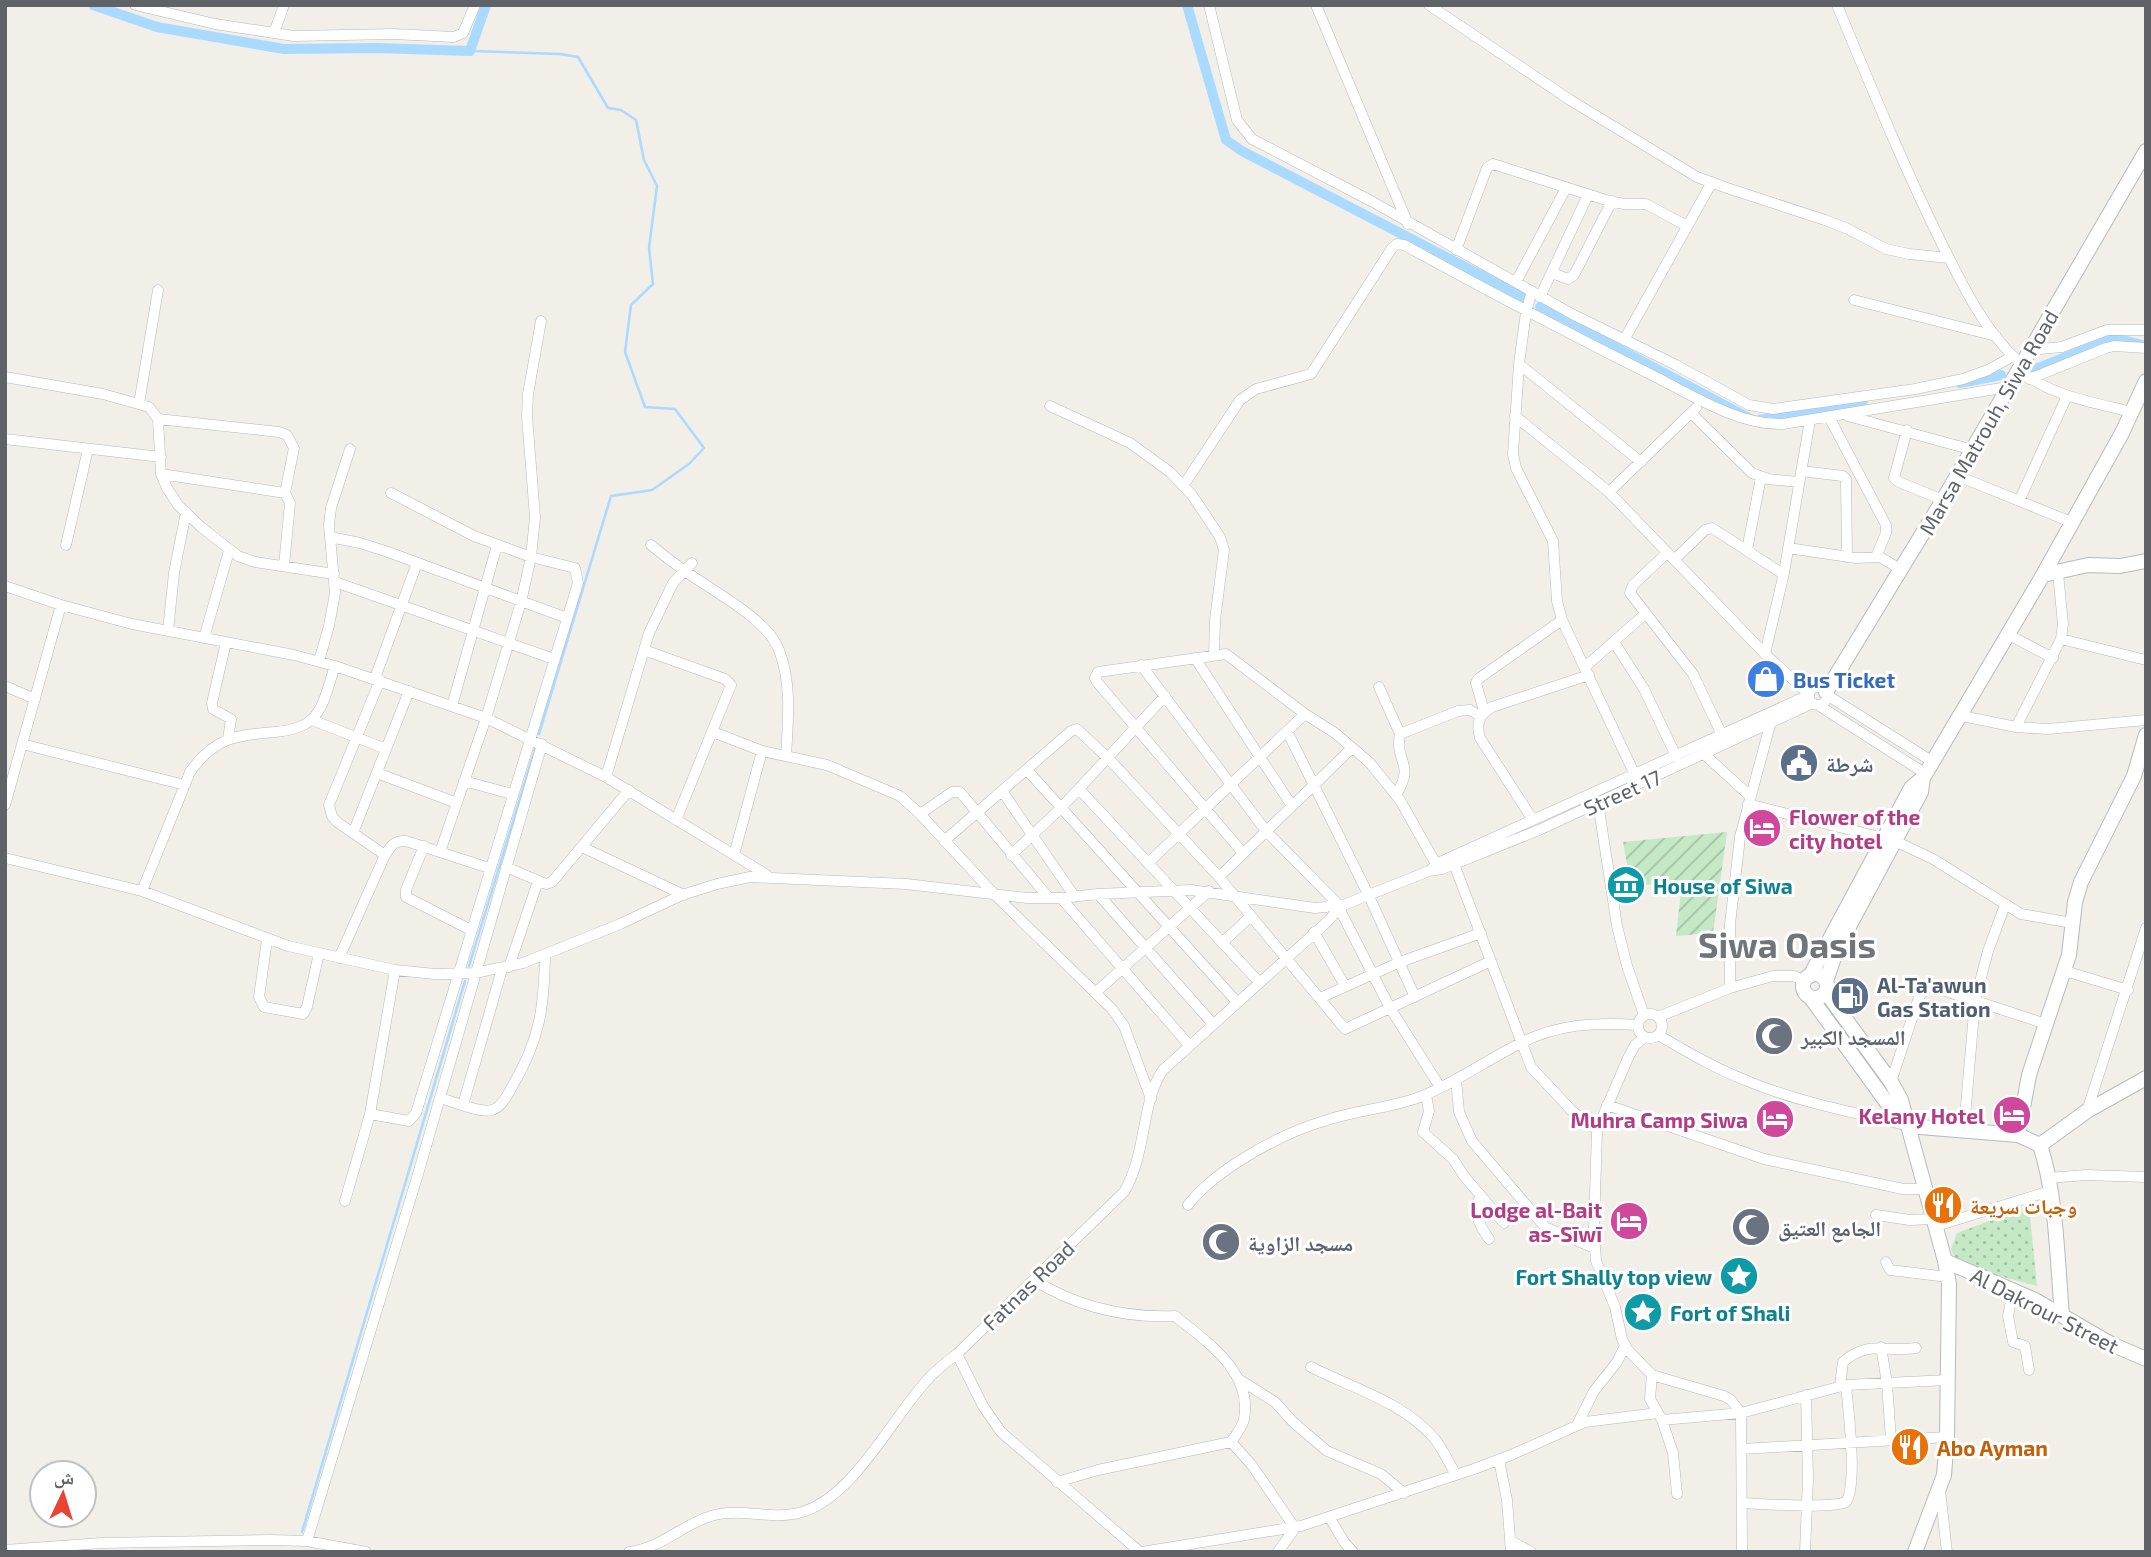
<svg xmlns="http://www.w3.org/2000/svg" width="2151" height="1557" font-family="'Exo 2','Noto Naskh Arabic',sans-serif">
<style>
.grass{fill:url(#grass-dots)}
.garden{fill:url(#garden-furrows)}
.lines{fill:none;stroke-linecap:round;stroke-linejoin:round}
.stream{stroke:#aadaff;stroke-width:2.5}
.canal{stroke:#aadaff;stroke-width:10}
.street-casing{stroke:#b5b8bc;stroke-width:11}
.secondary-casing{stroke:#b6babf;stroke-width:16}
.street{stroke:#fff;stroke-width:10}
.secondary{stroke:#fff;stroke-width:14}
.labels{text-anchor:middle;dominant-baseline:central;stroke-width:6;stroke-linejoin:round;paint-order:stroke}
.street-label{font-size:21px;fill:#5f6368;stroke:#fff}
.shop-label{font-size:21px;font-weight:bold;fill:#366cbe;stroke:#fff;text-anchor:start}
.service-label{font-size:21px;font-weight:bold;fill:#4e5e75;stroke:#fff;text-anchor:start}
.hotel-label{font-size:21px;font-weight:bold;fill:#b23c85;stroke:#fff;text-anchor:end}
.culture-label{font-size:21px;font-weight:bold;fill:#0d838f;stroke:#fff;text-anchor:start}
.worship-label{font-size:21px;font-weight:bold;fill:#5b616d;stroke:#fff;text-anchor:start}
.food-label{font-size:21px;font-weight:bold;fill:#c56008;stroke:#fff;text-anchor:start}
.town-label{font-size:35px;font-weight:bold;fill:#70757a;stroke:#fff}
</style>
<defs>
<pattern id="grass-dots" width="8" height="8" patternUnits="userSpaceOnUse" patternTransform="scale(1.75)"><rect width="8" height="8" fill="#c5e8c5"/><path d="M2 2h.1M6 6h.1" fill="none" stroke="#a3c0a4" stroke-width="1.8" stroke-linecap="round"/></pattern>
<pattern id="garden-furrows" width="10" height="10" patternUnits="userSpaceOnUse" patternTransform="scale(1.75)"><rect width="10" height="10" fill="#c5e8c5"/><path d="M-1 1l2-2M0 10L10 0M9 11l2-2" fill="none" stroke="#a3c0a4"/></pattern>
</defs>
<rect width="100%" height="100%" fill="#f1efe8"/>
<!-- grass -->
<path class="grass" d="M2029 1206 2037 1286 1966 1267 1955 1258 1951 1249 1957 1233Z"/>
<!-- garden -->
<path class="garden" d="M1727 832 1713 933 1676 936 1682 882 1631 886 1623 842Z"/>
<g class="lines">
<!-- stream -->
<path class="stream" d="M470 51 560 54 578 57 608 108 621 110 636 120 644 160 657 186 649 248 653 284 631 305 625 352 645 407 675 409 704 448 689 464 652 490 611 496 539 734
M469 966 535 749
M302 1532 465 981"/>
<!-- canal -->
<path class="canal" d="M93 5 157 27 284 49 377 48 470 51 486 5
M1187 5 1226 140 1242 151 1525 298
M1540 307 1754 421 1863 401
M2033 370 2115 338 2142 345
M1960 383 2001 375"/>
<!-- street casing -->
<g class="street-casing">
<path id="street" d="M135 5 215 24 294 36 393 34 454 37 463 33 475 5
M1209 5 1237 120 1252 139 1373 202 1572 314 1676 365 1749 405 1773 409 1915 389 1963 379 1988 370 2013 356
M1316 5 1408 224
M1429 5 1570 100 1697 177 1727 188 1825 220 1848 229 1886 249 1909 254 1949 258
M1837 5C1870 84 1902 163 1940 240 1961 282 1983 329 2018 361
M274 33 284 5
M1456 250 1487 168 1493 164 1609 201 1624 204H1646L1687 226
M1552 273 1568 279 1574 275 1612 201
M1516 282 1566 188
M1532 291 1526 312 1519 364 1513 454 1516 468 1553 541 1557 601 1562 620 1635 775
M1540 297 1588 195
M1854 300 1996 336
M1624 340 1712 182
M2028 350 2062 347 2107 330H2146
M1519 364 1641 462
M2017 369C2051 396 2091 402 2132 412
M5 377 103 394 149 407 158 419 161 474 167 488 178 505 201 527 238 556 255 562 334 574
M2029 379 2106 348 2114 346 2146 348
M139 404 158 290
M1050 406 1130 443 1170 472 1192 495 1220 537 1224 550 1215 620 1214 654
M1691 413 1752 473 1768 479 1799 482
M1515 416 1609 492 1765 654 1809 694
M1848 416 1973 450
M1829 417 1886 525V533L1876 557
M158 419 279 432 287 435 294 448 285 493
M1907 430 1894 478 1899 482 1943 500
M5 439 161 457
M1801 471 1843 476 1846 479 1847 557
M161 474 285 493 290 503 284 566
M1958 476 2071 522
M1183 486 1240 400 1256 389 1311 374 1392 248 1397 244 1404 245C1485 289 1566 333 1650 374 1688 393 1739 426 1783 424L2008 387
M1609 492 1696 408
M2019 501 2067 396
M330 537 360 543 388 552 567 618
M66 545 88 449
M651 545C662 554 673 563 685 571 712 591 767 618 779 650 792 683 788 721 786 756
M1788 548 1856 558 1880 557 1902 570
M1747 550 1761 477
M1667 553 1633 585 1630 593 1693 674 1722 735
M1674 560 1705 530 1712 528 1783 574
M335 582 554 659
M5 586 61 605 132 624 294 655 335 666 486 718 606 777 767 875
M168 631 174 573 186 512
M2009 635 2053 658
M204 638 229 551
M2061 639 2146 660
M226 642 212 703 213 709 231 719 228 739
M1614 642 1644 689 1676 756
M644 650 725 679 731 685 676 820
M1765 654 1784 573 1810 420
M1195 658 1292 806
M319 661 329 626 335 593 329 525 331 508 350 449
M1141 665 1266 831 1340 906
M1585 667 1645 614
M375 678 417 563
M380 680 329 805 332 816 337 822 385 855
M5 686 35 699
M1809 696a9 9 0 1 1 18 0a9 9 0 1 1-18 0Z
M1379 687 1400 734
M1827 695 1933 762
M1818 705 1926 774
M452 706 497 545
M1484 711 1476 683 1478 679 1562 620
M1962 716 2016 727 2048 729 2146 720
M312 720 386 749
M2016 727 2061 639 2063 624 2058 573
M1287 731 1368 894 1415 997
M713 732 762 751 827 765 900 796 920 814 994 894 1112 1009 1124 1026 1151 1099
M22 744 185 785
M1705 755 1750 796
M1027 770 1237 1002
M377 773 457 803
M606 777 649 633 673 583 692 563
M464 781 512 794
M1079 789 1259 982
M1002 791 1075 897
M1396 795C1416 763 1394 762 1400 734L1458 711 1470 710 1480 716
M1598 803 1617 926 1627 966 1644 1015
M1748 804 1883 838
M5 805 61 605
M920 814 952 792H960L1049 898
M1533 820 1480 738C1476 724 1479 714 1492 707L1589 675
M353 833 409 691
M944 841 1071 731 1077 729 1109 759 1219 877 1251 916 1222 943
M1895 841 1933 859 2021 914 2072 923
M424 846 406 890V897L471 930
M582 847 684 895
M440 852 486 718 521 602 531 557 535 517 527 416 528 394 541 321
M1243 853 1097 682 1095 678 1098 672 1226 654 1305 714 1335 733 1369 762 1400 800 1436 864
M734 855 762 751
M1011 855 1060 809 1165 696
M5 858 142 891 288 946 395 970 435 974 475 973 523 963 620 924 682 895 717 884 750 877 906 884 1027 898H1061L1098 894 1191 890 1315 908 1326 907 1336 903
M1148 863 1305 714
M1454 864 1531 1067 1572 1111 1597 1130
M506 867 546 884 552 882 629 790
M1429 871 1442 869 1539 830 1813 703
M1219 877 1352 748
M142 891 190 772C214 738 235 735 275 732 286 731 302 728 311 720 325 708 329 682 335 666
M1098 894 1213 1024
M1061 898 1189 1045
M1339 908 1390 1008 1440 1087
M1251 916 1345 1029 1491 961
M1314 932 1345 986
M267 940 259 997 264 1007 303 1014 307 1007 319 953
M339 958 385 855C391 846 394 840 406 841L489 868
M509 967 538 881
M2065 971 2128 990
M1730 988V924L1740 837 1770 725
M1095 993 1209 891
M1320 998 1400 962 1481 933
M1638 1026a12 12 0 1 1 24 0a12 12 0 1 1-24 0Z
M1658 1017 1730 988 1773 976H1794L1804 981
M1658 1035C1686 1051 1714 1068 1745 1080 1797 1102 1852 1112 1906 1125
M1645 1037 1635 1045 1628 1058 1597 1130 1594 1229 1596 1261 1615 1307 1622 1339 1627 1349 1652 1375 1724 1396 1731 1400 1741 1413 1742 1552
M1456 1079 1459 1112 1472 1141 1545 1227 1594 1248
M1891 1082 1919 997 1927 987H1933L2046 1024
M1426 1095 1429 1111 1423 1132 1453 1159 1464 1176 1504 1223
M440 1098C451 1101 482 1114 492 1110 502 1107 508 1094 513 1085 540 1039 544 1008 545 955
M463 1105 502 969
M1607 1105 1764 1159 1903 1189H1926
M2087 1111 2146 928
M370 1114 409 1121 416 1113 578 583 575 568 531 557 474 536 391 493
M1964 1129 1975 1001 1988 951 2005 905
M2048 1178 2086 1175 2146 1177
M1481 1196C1471 1211 1480 1226 1489 1239
M345 1201 370 1114 395 970
M1188 1205C1217 1168 1282 1133 1327 1120 1358 1110 1390 1108 1420 1097 1455 1083 1485 1061 1519 1044 1556 1024 1596 1022 1638 1025
M1876 1215 1910 1220 1934 1219
M1936 1226 2050 1191
M1886 1262 1890 1270 1948 1277
M1034 1280C1077 1307 1125 1318 1175 1316 1207 1342 1253 1372 1244 1419 1243 1426 1236 1435 1231 1442L1251 1464 1295 1528 1278 1552
M2013 1291 2008 1316 2013 1342 2025 1346 2029 1370
M1881 1347 1887 1383 1891 1440
M957 1354 983 1406 1001 1432 1140 1552
M1311 1367C1352 1388 1403 1402 1434 1438 1443 1449 1449 1463 1456 1475
M1652 1375 1650 1399 1662 1420 1673 1453 1677 1494
M1240 1380 1275 1402 1293 1422 1327 1451 1381 1474 1404 1493
M1840 1386 1843 1362C1869 1339 1887 1353 1916 1348
M1662 1420 1741 1413 1846 1385 1948 1380
M1577 1425 1594 1391 1617 1362 1625 1346
M1742 1449 1947 1437
M1499 1460 1507 1500 1511 1552
M1057 1482 1098 1470 1231 1442
M1940 1490 1947 1552
M1742 1503C1765 1504 1828 1509 1846 1502 1858 1485 1848 1408 1846 1385
M1330 1518 1344 1542 1353 1552
M307 1541 418 1174 542 744
M1511 1541 1531 1552
M5 1550 102 1543 271 1540 307 1541 366 1552
M629 1552C664 1547 681 1525 711 1516 741 1507 773 1521 802 1512 855 1496 892 1417 929 1378 937 1369 948 1361 957 1354L1124 1192C1147 1154 1141 1101 1163 1070L1327 922 1341 906 1429 871 1440 862 1809 695
M1142 1552 1301 1526 1474 1469 1511 1455 1585 1422 1658 1413
M1805 1552 1808 1479 1806 1395"/>
</g>
<!-- secondary casing -->
<g class="secondary-casing">
<path id="secondary" d="M2043 575 2088 565 2120 566 2146 561
M1826 692 1943 500 2146 151
M1803 986a12 12 0 1 1 24 0a12 12 0 1 1-24 0Z
M1810 976 1911 788 1923 778
M1826 981 1837 949 1921 792 1923 778 2043 575 2122 433 2146 381
M1826 992 1891 1082 1901 1100 1945 1261 1949 1284 1947 1437 1944 1475 1915 1552
M1811 998 1890 1107 1907 1125
M1908 1126 2018 1135 2040 1145C2057 1197 2057 1260 2062 1315
M2018 1135 2029 1075 2069 955 2075 902 2081 882 2134 776 2146 735
M2040 1145 2087 1111 2146 1078
M1945 1261 2035 1300 2111 1344 2146 1359"/>
</g>
<!-- street -->
<use href="#street" class="street"/>
<!-- secondary -->
<use href="#secondary" class="secondary"/>
</g>
<!-- icons -->
<defs>
<g id="shop-disc" transform="scale(2.0125)"><circle r="9.5" fill="#3f7fe0" stroke="#fff"/><path d="M-5-2.5h2.3a2.7 3.5 0 0 1 5.4 0H5L5.5 6h-11ZM-1.5-2.5h3a1.5 2.3 0 0 0-3 0Z" fill="#fff"/></g>
<g id="civic-disc" transform="scale(2.0125)"><circle r="9.5" fill="#5c6f8a" stroke="#fff"/><path d="M-.6-6.5H3V-4.5H.6V-3L4-1V1h2V6H-6V1h2V-1L-.6-3ZM-1.2 2.5V6h2.4V2.5Z" fill="#fff"/></g>
<g id="hotel-disc" transform="scale(2.0125)"><circle r="9.5" fill="#d1479c" stroke="#fff"/><path d="M-6-4.5h1.5V1H6V5H4.5V3h-9V5H-6ZM-4 0a1.8 1.8 0 1 1 3.6 0ZM.5 0V-2.5h3Q6-2.5 6 0Z" fill="#fff"/></g>
<g id="museum-disc" transform="scale(2.0125)"><circle r="9.5" fill="#0f9aa8" stroke="#fff"/><path d="M0-6L6-3V-2H-6V-3ZM-5-1h2V3h-2ZM-1-1h2V3h-2ZM3-1h2V3H3ZM-6 4H6V6H-6Z" fill="#fff"/></g>
<g id="fuel-disc" transform="scale(2.0125)"><circle r="9.5" fill="#5c6f8a" stroke="#fff"/><path d="M-5.5-6h7V0h2V4h1.3V-2.5L3-4.5l.8-.8L6-3V5H2.5V1h-1V6h-7ZM-4.2-4.7v3.2H.2V-4.7Z" fill="#fff"/></g>
<g id="mosque-disc" transform="scale(2.0125)"><circle r="9.5" fill="#6b7280" stroke="#fff"/><path d="M3.5-4.9A6 6 0 1 0 3.5 4.9A5 5 0 1 1 3.5-4.9Z" fill="#fff"/></g>
<g id="restaurant-disc" transform="scale(2.0125)"><circle r="9.5" fill="#e8710a" stroke="#fff"/><path d="M-5-6h1v4h1v-4h1v4h1v-4h1v5L-1.5 .5V6h-2V.5L-5-1ZM5-6V6H3V1.5H1.5Q1.5-4 5-6Z" fill="#fff"/></g>
<g id="sight-disc" transform="scale(2.0125)"><circle r="9.5" fill="#0f9aa8" stroke="#fff"/><path d="M0-6L1.8-2.2L6-1.7L2.9 1.2L3.7 5.4L0 3.3L-3.7 5.4L-2.9 1.2L-6-1.7L-1.8-2.2Z" fill="#fff"/></g>
</defs>
<g fill-rule="evenodd">
<use href="#shop-disc" x="1766" y="679"/>
<use href="#civic-disc" x="1799" y="763"/>
<use href="#hotel-disc" x="1762" y="828"/>
<use href="#museum-disc" x="1626" y="885"/>
<use href="#fuel-disc" x="1850" y="996"/>
<use href="#mosque-disc" x="1774" y="1036"/>
<use href="#hotel-disc" x="2012" y="1115"/>
<use href="#hotel-disc" x="1775" y="1119"/>
<use href="#restaurant-disc" x="1943" y="1205"/>
<use href="#hotel-disc" x="1629" y="1221"/>
<use href="#mosque-disc" x="1751" y="1227"/>
<use href="#mosque-disc" x="1221" y="1242"/>
<use href="#sight-disc" x="1739" y="1276"/>
<use href="#sight-disc" x="1643" y="1312"/>
<use href="#restaurant-disc" x="1910" y="1447"/>
</g>
<g class="labels">
<!-- street labels -->
<g class="street-label">
<text transform="translate(1988 422) rotate(-60)">Marsa Matrouh, Siwa Road</text>
<text transform="translate(1622 792) rotate(-24)">Street 17</text>
<text transform="translate(1028 1285) rotate(-44)">Fatnas Road</text>
<text transform="translate(2045 1310) rotate(27)">Al Dakrour Street</text>
</g>
<!-- shop labels -->
<g class="shop-label">
<text x="1793" y="679">Bus Ticket</text>
</g>
<!-- service labels -->
<g class="service-label">
<text x="1826" y="763">شرطة</text>
<text x="1877" y="984">Al-Ta'awun<tspan x="1877" dy="24">Gas Station</tspan></text>
</g>
<!-- hotel labels -->
<g class="hotel-label">
<text x="1789" y="816" text-anchor="start">Flower of the<tspan x="1789" dy="24">city hotel</tspan></text>
<text x="1985" y="1115">Kelany Hotel</text>
<text x="1748" y="1119">Muhra Camp Siwa</text>
<text x="1602" y="1209">Lodge al-Bait<tspan x="1602" dy="24">as-Sīwī</tspan></text>
</g>
<!-- culture labels -->
<g class="culture-label">
<text x="1653" y="885">House of Siwa</text>
<text x="1712" y="1276" text-anchor="end">Fort Shally top view</text>
<text x="1670" y="1312">Fort of Shali</text>
</g>
<!-- worship labels -->
<g class="worship-label">
<text x="1801" y="1036">المسجد الكبير</text>
<text x="1778" y="1227">الجامع العتيق</text>
<text x="1248" y="1242">مسجد الزاوية</text>
</g>
<!-- food labels -->
<g class="food-label">
<text x="1970" y="1205">وجبات سريعة</text>
<text x="1937" y="1447">Abo Ayman</text>
</g>
<!-- town labels -->
<g class="town-label">
<text x="1787" y="944">Siwa Oasis</text>
</g>
</g>
<!-- border -->
<rect width="2151" height="1557" fill="none" stroke="#5f6368" stroke-width="14"/>
<!-- north arrow -->
<g transform="translate(63 1494) rotate(4)"><circle r="33" fill="#ffffff" stroke="#bfc1c3" stroke-width="2"/>
<path d="M0-5L12 26L0 18L-12 26Z" fill="#ea4335"/>
<text y="-10" font-size="19" font-weight="bold" text-anchor="middle" fill="#5f6368">ش</text>
</g>
</svg>
